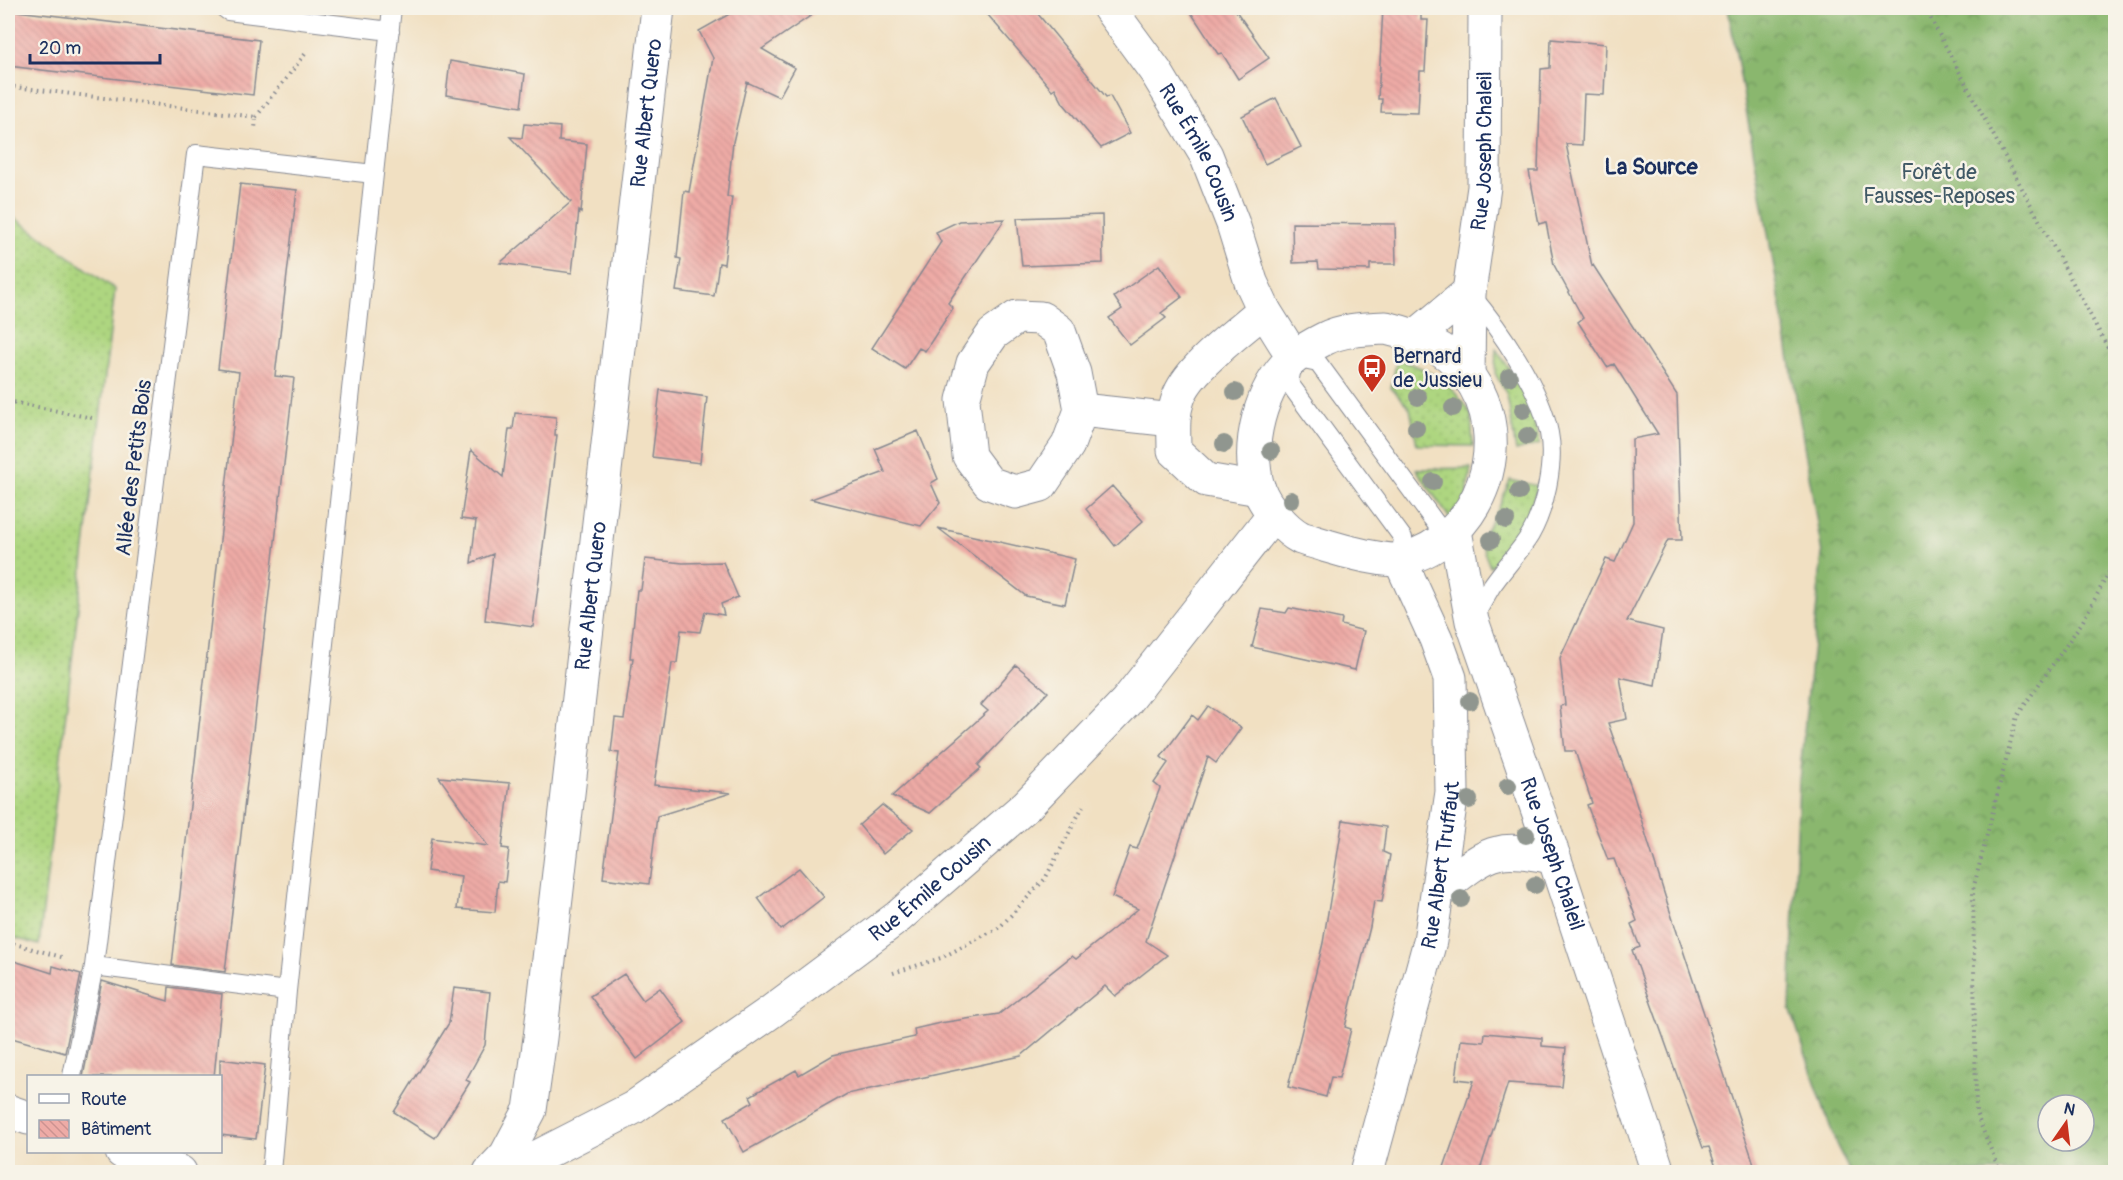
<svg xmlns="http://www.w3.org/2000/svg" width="2123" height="1180" font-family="Pangolin,sans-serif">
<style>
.grass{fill:url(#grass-dots);stroke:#64826f;stroke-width:1.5}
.forest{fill:url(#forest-crowns);stroke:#527366;stroke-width:1.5;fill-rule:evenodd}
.building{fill:url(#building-back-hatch)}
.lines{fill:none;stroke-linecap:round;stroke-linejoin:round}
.service-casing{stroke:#868890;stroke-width:20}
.minor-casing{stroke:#868890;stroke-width:35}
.tertiary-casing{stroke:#868890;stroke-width:35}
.path{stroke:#868890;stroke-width:4;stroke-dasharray:1.5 4.5;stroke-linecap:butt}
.service{stroke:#fff;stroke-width:18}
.minor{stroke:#fff;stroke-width:33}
.tertiary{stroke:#fff;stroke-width:33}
.tree{fill:#90968f}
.labels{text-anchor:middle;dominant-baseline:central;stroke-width:5;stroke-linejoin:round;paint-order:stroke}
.street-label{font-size:21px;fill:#1b2f5e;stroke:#f7f3e8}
.park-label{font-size:21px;fill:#405966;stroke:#f7f3e8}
.poi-label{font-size:21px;fill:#1b2f5e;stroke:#f7f3e8;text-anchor:start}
.neighbourhood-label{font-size:22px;font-weight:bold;fill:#1b2f5e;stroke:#f7f3e8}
</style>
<defs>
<pattern id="grass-dots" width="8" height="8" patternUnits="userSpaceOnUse" patternTransform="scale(1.5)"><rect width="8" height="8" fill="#aed680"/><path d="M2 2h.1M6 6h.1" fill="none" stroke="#95b871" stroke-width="1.8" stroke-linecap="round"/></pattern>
<pattern id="forest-crowns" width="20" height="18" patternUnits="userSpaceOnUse" patternTransform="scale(1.5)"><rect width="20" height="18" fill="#8ab76e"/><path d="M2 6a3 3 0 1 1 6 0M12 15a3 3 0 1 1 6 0" fill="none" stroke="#70955e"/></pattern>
<pattern id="building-back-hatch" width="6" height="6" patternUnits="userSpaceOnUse" patternTransform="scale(1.5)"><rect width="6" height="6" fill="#eeaba6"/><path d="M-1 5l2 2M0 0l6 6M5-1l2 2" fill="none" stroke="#cc9391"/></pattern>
</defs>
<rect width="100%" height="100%" fill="#f7f3e8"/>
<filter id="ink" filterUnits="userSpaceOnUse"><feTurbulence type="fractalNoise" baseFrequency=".0167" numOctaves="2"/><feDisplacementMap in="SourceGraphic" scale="12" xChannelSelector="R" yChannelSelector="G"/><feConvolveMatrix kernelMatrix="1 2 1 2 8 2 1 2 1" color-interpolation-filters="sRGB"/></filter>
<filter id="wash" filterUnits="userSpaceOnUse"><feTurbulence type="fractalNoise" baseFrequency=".008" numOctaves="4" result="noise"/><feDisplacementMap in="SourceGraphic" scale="24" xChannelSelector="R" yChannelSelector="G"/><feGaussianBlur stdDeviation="1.35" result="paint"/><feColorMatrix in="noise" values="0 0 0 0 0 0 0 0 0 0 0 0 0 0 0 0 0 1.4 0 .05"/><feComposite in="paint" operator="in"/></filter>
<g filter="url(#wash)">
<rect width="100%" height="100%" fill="#f1e0c2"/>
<!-- grass -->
<path class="grass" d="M8 213 115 289 39 945 8 936Z
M1496 349 1527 396 1540 444 1516 451 1507 395 1495 373Z
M1397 359 1421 368 1441 379 1457 395 1471 414 1473 446 1417 445 1410 408 1391 388Z
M1471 468 1466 500 1450 519 1416 469Z
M1510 480 1538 486 1520 536 1490 567 1480 541 1497 512Z"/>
<!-- forest -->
<path class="forest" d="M1728 8H2115V1172H1850L1836 1144 1790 1008 1799 781 1822 554 1784 324ZM2048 1105H2084V1141H2048Z"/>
<g id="blocks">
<!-- building -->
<path class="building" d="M740 8H822L762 49 795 68 779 97 747 82 733 142 727 197H732L724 264 719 263 714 296 676 291 681 259 677 258 684 191 689 192 713 58 699 31Z
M982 8H1033L1106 97 1110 96 1130 133 1101 148 1063 103 1055 88 1052 90Z
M1188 8H1234L1269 58 1238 79 1222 53 1218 54Z
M1383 8H1421V20H1428L1425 71H1420L1418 113 1381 112 1382 99H1378Z
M8 10 259 40 253 95 8 66Z
M1551 39 1606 44 1604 95 1584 94 1582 145 1566 144 1592 266 1593 265 1677 395 1682 540H1668L1627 621 1663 630 1655 685 1620 677 1627 719 1608 723 1632 790 1665 896 1757 1173H1718L1709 1147 1703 1148 1632 950 1640 947 1631 924 1637 921 1614 859 1608 860 1587 805 1592 803 1575 751H1565L1560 706 1565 705 1560 658 1606 559 1615 562 1633 522 1632 439 1658 434 1614 364 1607 367 1578 322 1583 318 1554 265 1546 222 1539 224 1529 171H1538L1541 69 1550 68Z
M450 61 525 74 521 107 446 95Z
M1276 98 1301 147 1265 164 1242 116Z
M524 124 560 127 559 141 587 144 581 213 579 211 572 273 500 263 571 202 510 137 522 138Z
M240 184 297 190 275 376 294 378 225 972 172 965 239 372 218 369Z
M1102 215 1103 263 1022 266 1017 218Z
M1005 219 948 303 953 308 925 351 919 348 905 369 872 348 941 242 936 232 959 221Z
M1292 223 1395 224 1396 264H1370V270L1319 269 1318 262 1293 263Z
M1159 265 1182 297 1161 313 1166 318 1130 345 1109 318 1122 309 1114 297Z
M660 390 707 397 700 463 652 457Z
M515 413 556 417 555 435H557L533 627 485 620 493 554 471 563 476 521 461 519 471 450 503 477 509 429H513Z
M918 431 938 479 931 483 940 503 921 526 811 499 885 472 875 449Z
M1112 486 1143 521 1115 546 1086 509Z
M938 528 1075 559 1065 604 1026 596Z
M645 559 683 563 723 562 738 597 721 604 724 615 705 612 700 632 681 630 677 663H672L654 785 731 793 657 816 649 884 603 878 619 753 611 752 615 718 624 719 633 658H630L637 590H641Z
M1289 608 1342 619 1341 625 1364 631 1355 670 1252 647 1262 609 1286 613Z
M1016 665 1048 692 978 765 981 768 930 813 892 796 988 711 981 705Z
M1208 706 1241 728 1216 763 1208 757 1146 941 1167 955 1115 996 1105 986 1021 1056 847 1094 744 1152 725 1118 753 1102 750 1096 796 1070 799 1075 833 1055 915 1037 914 1029 940 1023 999 1014 1072 956 1076 959 1138 909 1112 897 1130 847 1137 849 1160 788 1154 783 1168 763 1161 757 1192 715 1198 720Z
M439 777 510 783 502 848 509 849 505 882 498 881 495 912 457 909 461 876 427 871 432 838 488 846Z
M882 805 913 829 883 854 859 825Z
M1343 820 1386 827 1383 852 1390 855 1382 902 1374 901 1370 927 1345 1027 1351 1029 1339 1078 1331 1077 1326 1097 1288 1087 1323 943Z
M799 868 824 897 781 930 758 898Z
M8 959 52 973 53 966 81 974 65 1053 8 1037Z
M624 974 643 1000 660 988 685 1022 637 1059 590 996Z
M102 981 168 1001 169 987 222 994 214 1077H83Z
M454 988 490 992 485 1045 466 1080 470 1082 435 1138 394 1112 449 1023Z
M1485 1033 1542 1038V1046L1566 1048 1562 1087 1508 1083 1479 1173H1442L1474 1081 1456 1079 1461 1040 1484 1042Z
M220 1059 265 1065 256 1139 220 1135Z"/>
</g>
</g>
<g filter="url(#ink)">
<use href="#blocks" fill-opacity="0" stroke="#868890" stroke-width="1.5"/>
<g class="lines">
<!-- service casing -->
<g class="service-casing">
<path id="service" d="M224 8 228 11 390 31
M374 174 392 8
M1470 294C1500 329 1540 387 1549 433 1555 463 1545 509 1530 535 1519 553 1503 569 1491 587 1485 597 1479 608 1473 619
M1400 560 1403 538 1289 383 1294 358 1318 363 1437 525 1455 531
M94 966 287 991
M72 1076 94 966 196 154 374 174 287 991 271 1172"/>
</g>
<!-- minor casing -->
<g class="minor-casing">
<g id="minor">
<path id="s1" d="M1109 8 1156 72 1206 155 1233 224 1251 282 1264 310 1294 358"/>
<path d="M1017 317 1041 318 1059 331 1074 373 1081 410 1068 445 1041 485 1015 492 989 483 969 456 963 400 973 363 993 334Z"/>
<path d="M1386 328C1419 336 1446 346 1467 374 1517 439 1482 539 1403 559 1388 563 1343 551 1327 546 1319 543 1310 541 1301 538 1285 530 1264 505 1258 487 1246 445 1260 388 1293 358 1302 351 1314 344 1324 339 1343 329 1366 329 1386 328Z"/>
<path d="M1416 336 1469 292"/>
<path id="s2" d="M1468 375 1469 292 1484 187 1485 8"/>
<path d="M1081 410 1173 420"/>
<path d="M1259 489 1206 480 1174 450C1174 433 1172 416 1178 399 1187 369 1239 332 1264 310"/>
<path id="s3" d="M1455 531 1472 621 1554 857 1658 1172"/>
<path d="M1438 891C1455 879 1478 857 1498 853 1515 848 1537 855 1554 857"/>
<path id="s4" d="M490 1172 506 1155 530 1110 540 1038 658 8"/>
<path id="s5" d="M508 1172 633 1108 772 1011 898 917 1027 805 1126 702 1273 515"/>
<path id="s6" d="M1367 1172 1430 941 1452 792 1450 678 1436 639 1400 560"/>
</g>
</g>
<!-- tertiary casing -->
<g class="tertiary-casing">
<path id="tertiary" d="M8 1111 28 1118
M122 1152 180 1172"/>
</g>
<!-- path -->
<path class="path" d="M1925 8 2116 363
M8 86 256 117 255 129
M256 117 306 53
M8 401 92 418
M8 762H11
M8 942 65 958
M893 973 941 958 1000 927 1045 879 1083 806
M2000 1172 1976 1113 1973 890 2017 716 2083 621 2116 559"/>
<!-- service -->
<use href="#service" class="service"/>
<!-- minor -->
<use href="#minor" class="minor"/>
<!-- tertiary -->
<use href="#tertiary" class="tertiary"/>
</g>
<!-- trees -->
<g class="tree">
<circle cx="1509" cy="377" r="9"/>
<circle cx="1235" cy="392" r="9"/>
<circle cx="1418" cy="397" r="9"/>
<circle cx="1453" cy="408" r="9"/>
<circle cx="1523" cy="410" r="9"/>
<circle cx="1416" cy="428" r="9"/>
<circle cx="1527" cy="436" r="9"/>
<circle cx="1224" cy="444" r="9"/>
<circle cx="1271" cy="451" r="9"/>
<circle cx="1433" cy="482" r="9"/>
<circle cx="1519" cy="492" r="9"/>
<circle cx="1291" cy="500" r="9"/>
<circle cx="1506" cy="520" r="9"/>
<circle cx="1491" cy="540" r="9"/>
<circle cx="1470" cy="701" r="9"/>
<circle cx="1508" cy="786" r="9"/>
<circle cx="1469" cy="800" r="9"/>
<circle cx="1526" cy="835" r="9"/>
<circle cx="1535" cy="885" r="9"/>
<circle cx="1461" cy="899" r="9"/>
</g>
</g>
<!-- icons -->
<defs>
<g id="bus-pin" transform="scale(1.5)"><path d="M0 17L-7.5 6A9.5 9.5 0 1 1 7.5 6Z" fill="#c8321e" stroke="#f7f3e8"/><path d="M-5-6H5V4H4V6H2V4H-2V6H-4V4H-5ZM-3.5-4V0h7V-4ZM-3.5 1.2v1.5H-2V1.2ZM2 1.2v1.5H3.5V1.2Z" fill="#fff"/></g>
</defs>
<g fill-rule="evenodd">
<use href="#bus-pin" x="1372" y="368"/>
</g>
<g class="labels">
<!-- street labels -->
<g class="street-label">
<text stroke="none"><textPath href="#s4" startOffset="1078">Rue Albert Quero</textPath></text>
<text stroke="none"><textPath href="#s2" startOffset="225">Rue Joseph Chaleil</textPath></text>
<text stroke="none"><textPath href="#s1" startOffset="171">Rue Émile Cousin</textPath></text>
<text transform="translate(134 468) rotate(-83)">Allée des Petits Bois</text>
<text stroke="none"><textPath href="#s4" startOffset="592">Rue Albert Quero</textPath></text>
<text stroke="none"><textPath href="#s3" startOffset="338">Rue Joseph Chaleil</textPath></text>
<text stroke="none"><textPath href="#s6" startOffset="316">Rue Albert Truffaut</textPath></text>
<text stroke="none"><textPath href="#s5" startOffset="510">Rue Émile Cousin</textPath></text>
</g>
<!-- park labels -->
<g class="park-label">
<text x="1939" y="172">Forêt de<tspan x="1939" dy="24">Fausses-Reposes</tspan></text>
</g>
<!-- poi labels -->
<g class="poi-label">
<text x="1393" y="356">Bernard<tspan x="1393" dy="24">de Jussieu</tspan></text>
</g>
<!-- neighbourhood labels -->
<g class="neighbourhood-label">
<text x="1651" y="167">La Source</text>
</g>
</g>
<!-- margin -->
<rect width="2123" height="1180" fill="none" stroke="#f7f3e8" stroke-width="30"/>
<!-- legend -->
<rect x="27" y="1075" width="195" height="78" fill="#f7f3e8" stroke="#9fa5b1" stroke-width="1.5"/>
<rect x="39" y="1094" width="30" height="9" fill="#ffffff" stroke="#9fa5b1" stroke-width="1.5"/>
<text x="81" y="1105" font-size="18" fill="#1b2f5e">Route</text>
<rect x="39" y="1120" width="30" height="18" fill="url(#building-back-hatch)" stroke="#9fa5b1" stroke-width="1.5"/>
<text x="81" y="1135" font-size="18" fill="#1b2f5e">Bâtiment</text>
<!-- north arrow -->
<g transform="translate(2066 1123) rotate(14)"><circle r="28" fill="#f7f3e8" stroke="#9fa5b1" stroke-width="1.5"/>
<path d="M0-4.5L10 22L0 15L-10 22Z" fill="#c8321e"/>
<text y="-9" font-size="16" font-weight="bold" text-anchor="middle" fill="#1b2f5e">N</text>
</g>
<!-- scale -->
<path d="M30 54v9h130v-9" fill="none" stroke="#1b2f5e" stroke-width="3"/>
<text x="39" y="54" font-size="18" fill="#1b2f5e" stroke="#f7f3e8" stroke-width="4.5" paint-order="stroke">20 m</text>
</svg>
